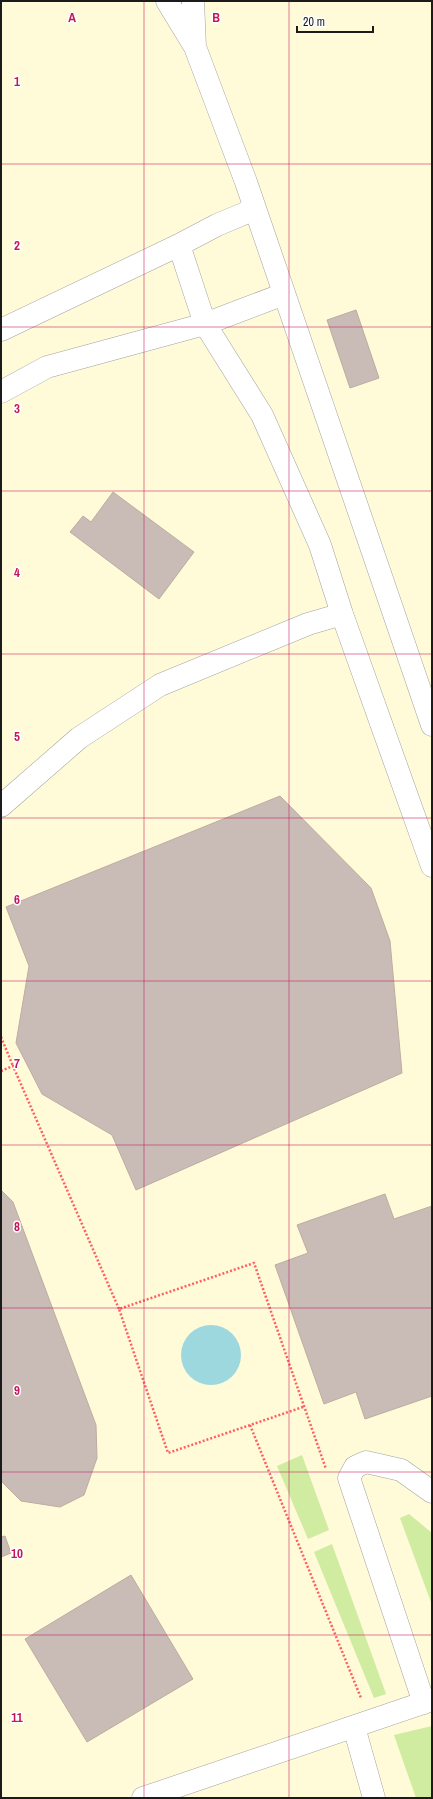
<svg xmlns="http://www.w3.org/2000/svg" width="433" height="1799" font-family="'Archivo Narrow',sans-serif">
<style>
.education{fill:#fffad7}
.grass{fill:#cfeca1}
.water{fill:#9dd8df}
.building{fill:#c9bcb6;stroke:#c0aba1}
.lines{fill:none;stroke-linecap:round;stroke-linejoin:round}
.minor-casing{stroke:#a2a2a2;stroke-width:23}
.path{stroke:#ff5f63;stroke-width:2.5;stroke-dasharray:2 2;stroke-linecap:butt}
.minor{stroke:#fff;stroke-width:22}
.grid{fill:none;stroke:#c2185b;stroke-width:1;stroke-opacity:0.55}
.grid-label{font-size:13px;text-anchor:middle;font-weight:bold;fill:#c2185b;stroke:#fff;stroke-width:3;stroke-linejoin:round;paint-order:stroke}
</style>
<rect width="100%" height="100%" fill="#eee7e0"/>
<!-- education -->
<path class="education" d="M1 1H432V1798H1Z"/>
<!-- grass -->
<path class="grass" d="M302 1455 329 1530 308 1539 277 1466Z
M409 1514 432 1533V1605L400 1518Z
M332 1544 386 1694 374 1698 314 1552Z
M432 1726V1798H416L394 1735Z"/>
<!-- water -->
<path class="water" d="M181 1355a30 30 0 1 1 60 0a30 30 0 1 1-60 0Z"/>
<!-- building -->
<path class="building" d="M356 310 379 378 350 388 327 320Z
M113 492 194 552 159 599 70 532 83 516 91 522Z
M280 796 371 888 390 941 402 1073 136 1190 112 1135 42 1094 16 1043 29 966 6 907Z
M1 1190 13 1202 96 1425 97 1458 84 1495 60 1507 21 1501 1 1481Z
M385 1194 394 1219 432 1206V1396L365 1419 356 1392 324 1404 275 1265 308 1253 297 1225Z
M5 1536 11 1553 1 1557V1537Z
M131 1575 193 1679 87 1742 25 1639Z"/>
<g class="lines">
<!-- minor casing -->
<g class="minor-casing">
<path id="minor" d="M167 1 195 47 193 1
M195 47 246 182 432 725
M255 209 217 225 179 245 205 324 262 415 320 545 342 614 432 866
M1 330 179 245
M1 392 47 367 205 324 284 294
M1 806 79 738 160 685 308 624 342 614
M424 1703 349 1478 355 1467 366 1462 401 1470 432 1492
M354 1727 374 1798
M143 1798 432 1700"/>
</g>
<!-- path -->
<path class="path" d="M1 1037 13 1066
M1 1071 13 1066 119 1309
M303 1407 168 1453 119 1309 254 1263 326 1469
M250 1425 361 1698"/>
<!-- minor -->
<use href="#minor" class="minor"/>
</g>
<!-- grid -->
<path class="grid" d="M144 1V1798M289 1V1798M1 164H432M1 327H432M1 491H432M1 654H432M1 818H432M1 981H432M1 1145H432M1 1308H432M1 1472H432M1 1635H432"/>
<g class="grid-label">
<text x="72" y="22">A</text>
<text x="216" y="22">B</text>
<text x="17" y="86">1</text>
<text x="17" y="250">2</text>
<text x="17" y="413">3</text>
<text x="17" y="577">4</text>
<text x="17" y="741">5</text>
<text x="17" y="904">6</text>
<text x="17" y="1068">7</text>
<text x="17" y="1231">8</text>
<text x="17" y="1395">9</text>
<text x="17" y="1558">10</text>
<text x="17" y="1722">11</text>
</g>
<!-- border -->
<rect width="433" height="1799" fill="none" stroke="#1b1b1b" stroke-width="4"/>
<!-- scale -->
<path d="M297 26v6h76v-6" fill="none" stroke="#1b1b1b" stroke-width="2"/>
<text x="303" y="26" font-size="12" fill="#1b1b1b" stroke="#ffffff" stroke-width="3" paint-order="stroke">20 m</text>
</svg>
